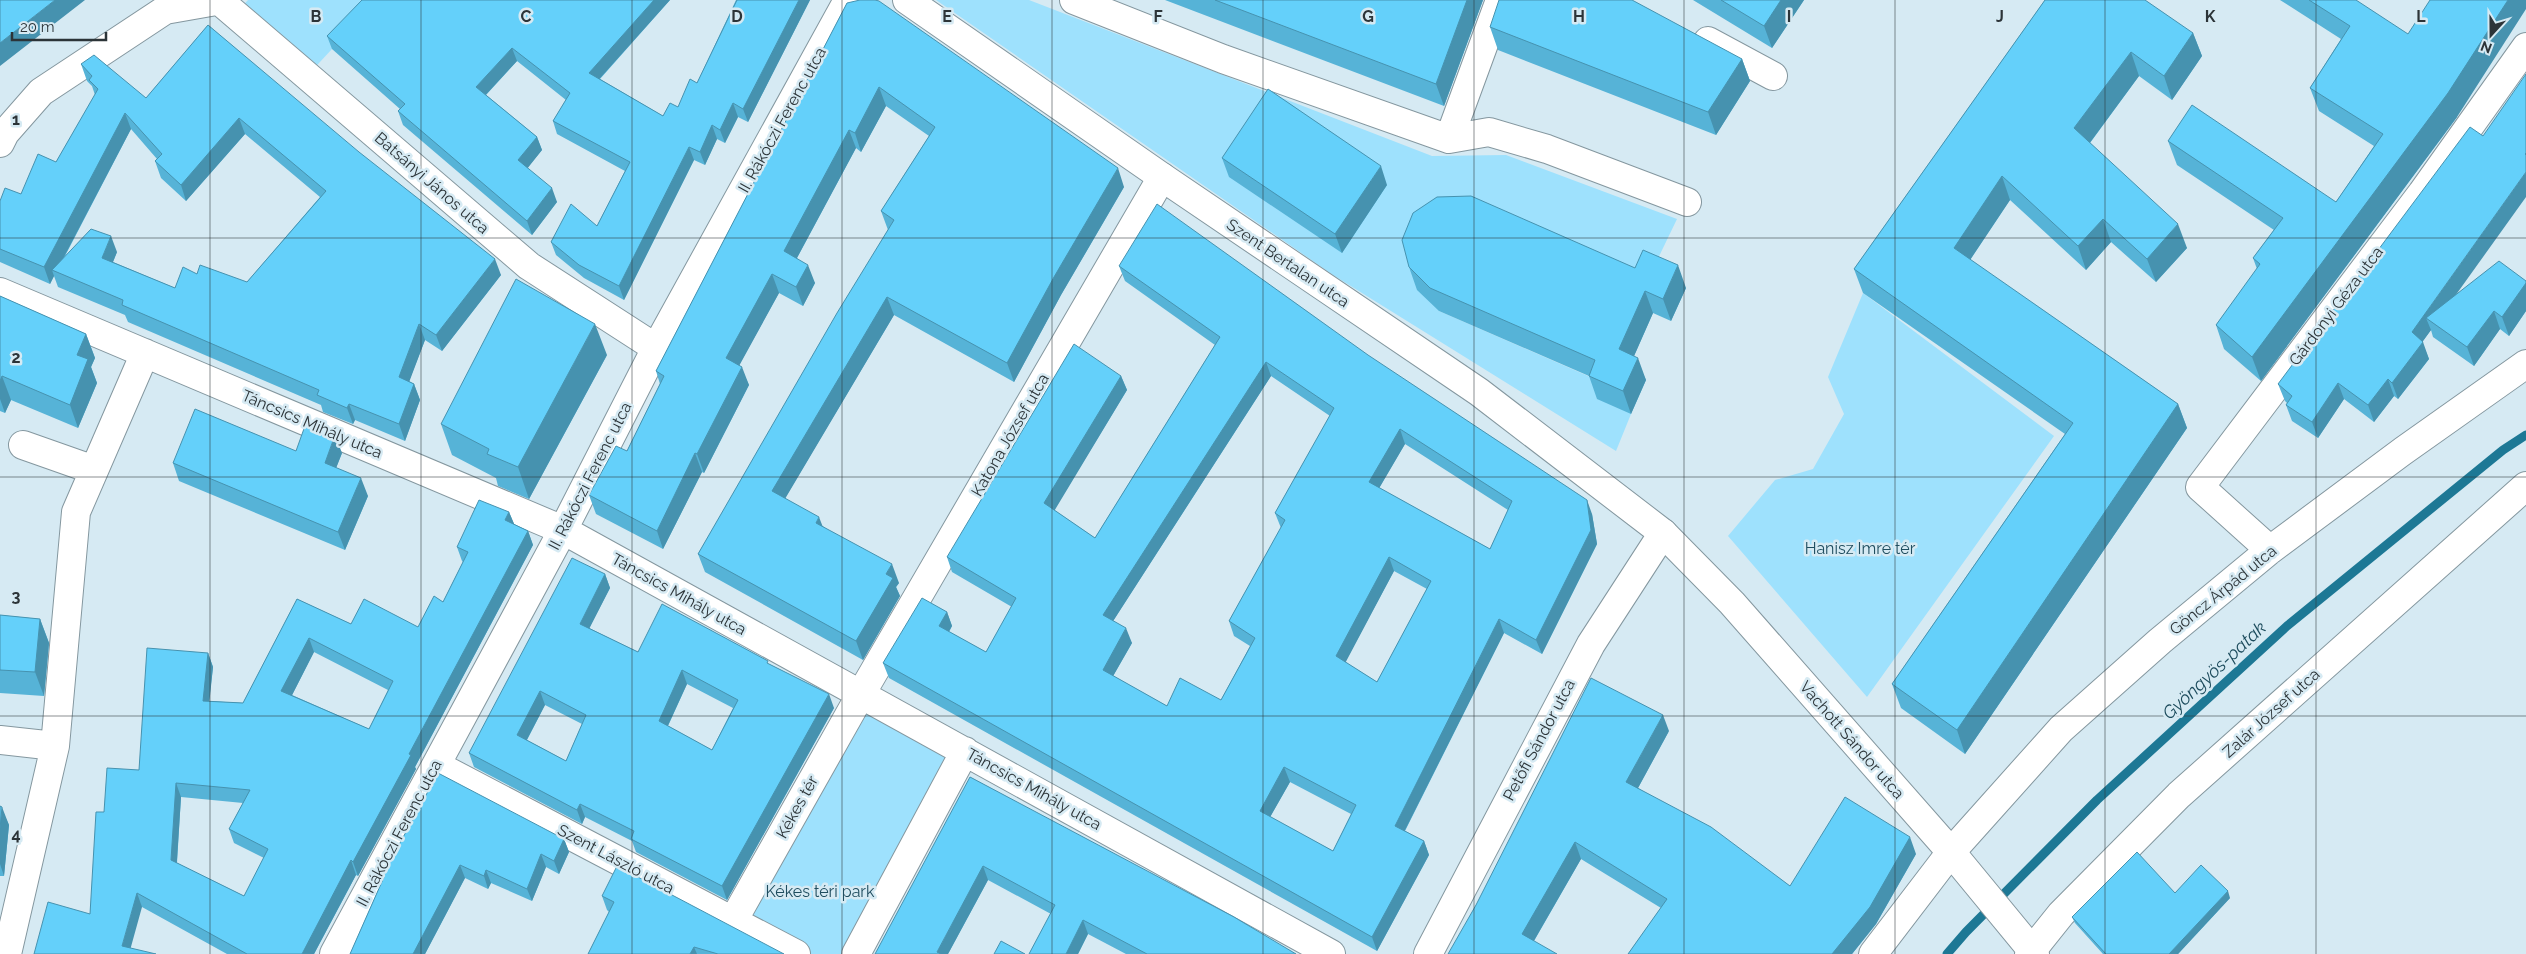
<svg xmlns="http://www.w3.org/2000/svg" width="2526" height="954" font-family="Raleway,sans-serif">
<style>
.green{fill:#9ee1fd}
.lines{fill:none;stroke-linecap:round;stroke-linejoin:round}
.stream{stroke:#1d7895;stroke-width:9}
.minor-casing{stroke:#84979f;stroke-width:30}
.major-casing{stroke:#84979f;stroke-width:30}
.minor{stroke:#fff;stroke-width:28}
.major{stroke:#fff;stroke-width:28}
.wall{fill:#56b3d7;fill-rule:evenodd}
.shaded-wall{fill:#4692af}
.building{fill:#64d0fa;stroke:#4692af;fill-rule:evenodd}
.grid{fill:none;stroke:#2c3438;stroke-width:1;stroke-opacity:0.55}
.labels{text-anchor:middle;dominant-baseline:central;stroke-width:5;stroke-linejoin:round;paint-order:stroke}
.street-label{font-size:16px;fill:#2c3438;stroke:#d6eaf3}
.park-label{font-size:16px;fill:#1f4d5f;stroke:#d6eaf3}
.water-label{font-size:18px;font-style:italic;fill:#1c4b5c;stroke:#d6eaf3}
.grid-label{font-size:16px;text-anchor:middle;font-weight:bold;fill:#2c3438;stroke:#d6eaf3;stroke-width:5;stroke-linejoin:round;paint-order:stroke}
</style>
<rect width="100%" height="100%" fill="#d6eaf3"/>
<!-- green -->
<path class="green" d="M248 0H363L332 49 307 76 235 14Z
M936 0H1029L1432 156 1506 155 1677 219 1651 273 1439 311 1604 383 1631 414 1616 451 1333 275Z
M1863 293 2054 436 1867 697 1728 536 1775 480 1813 469 1844 414 1828 377Z
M861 694 965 751 856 954H796L733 921Z"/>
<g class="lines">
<!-- stream -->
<path class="stream" d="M1947 954 1966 932 2097 800 2287 626 2503 450 2526 435"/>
<!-- minor casing -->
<g class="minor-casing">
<path id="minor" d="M1074 0 1223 59 1449 139 1489 132 1547 149 1687 202
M221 2 529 266 656 348
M1708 41 1773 76
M1449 139 1500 0
M0 143 5 133 41 92 165 10 222 0
M0 292 563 530 1331 954
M23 445 94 470
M2270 550 2200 487 2422 193 2526 47
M0 740 55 746 76 512 145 353
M436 765 796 954
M733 921 861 694 1162 177
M7 954 55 746
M334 954 563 530 656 348 848 0
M856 954 965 751
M1428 954 1591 644 1663 533
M1873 954 1951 852 2061 729 2160 641 2270 550 2403 451 2526 364
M2029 954 2061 914 2179 795 2526 486"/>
</g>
<!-- major casing -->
<g class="major-casing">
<path id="major" d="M907 0 1162 177 1479 392 1663 533 1732 603 1951 852 2035 954"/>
</g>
<!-- minor -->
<use href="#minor" class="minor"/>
<!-- major -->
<use href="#major" class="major"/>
</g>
<!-- wall -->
<path class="wall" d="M670 0 600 79 663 116 678 107 697 83 736 0H810L748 122 738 117 725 143 717 139 705 165 694 160 624 300 584 278 556 255 551 242 597 226 625 171 557 134 553 121 566 100 517 61 486 95 537 137 542 150 527 168 557 202 532 235 403 125 398 111 400 109 332 49 327 36Z
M1165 0H1483L1444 106Z
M1693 0H1804L1772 48Z
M2045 0 2193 33 2202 56 2172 100 2139 76 2090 143 2187 248 2156 282 2111 242 2086 270 2010 200 1970 260 2178 404 2187 428 1965 754 1901 708 1892 684 2065 434 1863 293 1854 269Z
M2280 0H2356L2457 117 2261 381 2224 349 2216 325 2257 269 2253 258 2274 230 2177 165 2168 141 2336 202 2374 146 2319 111 2310 88 2341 39Z
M847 3 1124 187 1061 295 1014 382 894 315 785 498 899 583 896 587 900 596 863 660 705 572 698 554 888 230 881 211 929 136 886 106 861 152 856 148 797 258 815 283 803 306 779 293 739 365 749 385 704 473 702 472 663 549 596 514 589 495 627 451 660 384 656 371Z
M208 25 501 275 442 351 425 340 409 381 414 384 420 400 405 441 355 420 353 424 323 412 321 405 128 322 125 315 58 287 54 276 50 284 0 262V201L21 194 56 162 95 95 92 86 87 81 81 64 146 98ZM131 129 157 159 155 161 161 178 186 201 245 134 320 197 247 282 197 274 175 288 113 262 117 252 64 258Z
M1490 27 1742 59 1750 81 1716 135 1498 50Z
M1222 158 1387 185 1342 253 1229 177Z
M1119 266 1592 514 1597 544 1542 654 1504 633 1405 831 1424 841 1429 855 1377 951 889 678 883 663 947 612 952 626 949 632 986 652 1012 607 952 572 947 557 1121 376 1127 390 1054 510 1095 538 1215 345 1125 281ZM1271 376 1330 416 1275 513 1281 528 1229 621 1234 636 1250 646 1221 700 1167 706 1113 676 1132 643 1113 621ZM1405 444 1508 510 1490 549 1379 488ZM1394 571 1427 589 1377 682 1345 662ZM1290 782 1351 814 1333 851 1270 817Z
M1409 267 1635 268 1686 288 1671 321 1653 313 1634 356 1646 380 1631 414 1597 399 1589 376 1439 311 1417 290Z
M2526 281V311L2509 336 2500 329 2474 366 2433 337 2431 330 2422 342 2429 359 2398 399 2394 396 2374 422 2344 399 2318 438 2292 421 2286 405 2287 403 2285 401 2278 384 2455 295Z
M0 296 86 334 95 358 91 367 97 383 78 428 11 400 5 413 0 411Z
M607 355 529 499 498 486 496 478 452 455 441 424Z
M296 451 342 453 336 468 368 496 345 550 179 481 173 463Z
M509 512 514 524 528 531 533 545 415 767 416 769 358 876 356 875 314 954H227L142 907 34 954 90 914 104 812 139 770 208 653 213 667 209 701 243 703 297 599 351 624 418 627 443 602 463 562 462 561 457 547ZM314 652 388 690 369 729 292 695ZM181 797 243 803 229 829 234 843 264 858 244 896 177 863Z
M605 574 610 588 589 628 638 652 769 664 834 708 727 900 636 852 632 841 585 817 582 824 474 767 469 753ZM687 684 733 708 712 750 668 726ZM545 705 582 724 566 761 527 740Z
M0 615 40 619 49 643 44 696 0 693Z
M1669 731 1638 788 1790 886 1916 854 1876 924 1852 954H1628L1661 908 1581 859 1534 941 1448 954Z
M970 777 1296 954H1126L1088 934 1078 954H1029L1051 914 988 880 948 954Z
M0 806 9 825 4 876H0Z
M564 839 569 852 559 874 546 867 532 901 491 883 488 889 465 878 425 954H350L383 879 382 876Z
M2175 893 2230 898 2178 954H2103L2075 923 2072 917Z
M602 896 784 954H588L609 912 607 910Z"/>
<!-- shaded-wall -->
<path class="shaded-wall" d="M55 0H85L0 66V43Z
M654 0H670L593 86 589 73Z
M799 0H810L748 122 743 109Z
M1467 0H1483L1444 106 1436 84Z
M1781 0H1804L1772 48 1764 26Z
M2508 0H2526V9L2457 117 2261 381 2252 357Z
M2193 33 2202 56 2172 100 2164 76Z
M512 48 517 61 481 100 476 87Z
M2131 52 2139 76 2083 152 2074 128Z
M1742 59 1750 81 1716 135 1708 112Z
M879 87 886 106 861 152 855 133Z
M733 103 738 117 725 143 720 130Z
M125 113 131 129 56 272 52 270 54 276 50 284 44 267Z
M239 118 245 134 186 201 181 185Z
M712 125 717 139 705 165 700 152Z
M849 130 856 148 791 269 784 251Z
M537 137 542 150 523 174 518 160Z
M689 147 694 160 624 300 619 286Z
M1381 166 1387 185 1342 253 1335 234Z
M1118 168 1124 187 1061 295 1014 382 1007 363 1054 277Z
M2526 172V197L2435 324 2426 318 2431 330 2418 348 2412 332Z
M2002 176 2010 200 1962 272 1954 248Z
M552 188 557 202 532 235 527 221Z
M2103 219 2111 242 2086 270 2078 246Z
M2178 224 2187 248 2156 282 2147 259Z
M111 236 117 252 108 274 102 258Z
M495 259 501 275 442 351 436 335Z
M808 265 815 283 803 306 796 287Z
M1678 265 1686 288 1671 321 1663 299Z
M772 274 779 293 733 377 726 358Z
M2526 283V311L2509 336 2502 317Z
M1645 291 1653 313 1627 372 1619 349Z
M887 297 894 315 779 509 772 491Z
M2494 311 2500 329 2474 366 2467 347Z
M419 324 425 340 405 393 399 377Z
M595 324 607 355 529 499 518 467Z
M86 334 95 358 91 367 97 383 78 428 70 405 77 355Z
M2423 342 2429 359 2398 399 2392 383Z
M1638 358 1646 380 1631 414 1623 391Z
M1266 362 1271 376 1108 629 1103 615Z
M742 367 749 385 704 473 697 454Z
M2 376 11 400 5 413 0 399V381Z
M1121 376 1127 390 1050 518 1044 503Z
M2388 379 2394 396 2374 422 2368 405Z
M2338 383 2344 399 2318 438 2312 422Z
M414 384 420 400 405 441 399 424Z
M349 404 355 420 353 424 347 408Z
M2178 404 2187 428 1965 754 1957 730Z
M1400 429 1405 444 1374 497 1369 482Z
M335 435 342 453 331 481 325 463Z
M695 453 702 472 663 549 657 531Z
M361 478 368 496 345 550 338 532Z
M1587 500 1592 514 1597 544 1542 654 1536 640Z
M509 512 515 526 505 520Z
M819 517 826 535 816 523Z
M528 531 533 545 415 767 416 769 358 876 353 862 409 754Z
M1389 557 1394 571 1341 671 1336 656Z
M892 564 899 583 896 587 900 596 863 660 856 641 886 574Z
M605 574 610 588 585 637 580 624Z
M947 612 952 626 944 640 939 626Z
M40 619 49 643 44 696 35 672Z
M1499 619 1504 633 1400 840 1395 826Z
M1126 628 1132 643 1108 685 1103 670Z
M309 638 314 652 287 705 281 691Z
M208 653 213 667 208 715 203 701Z
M682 670 687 684 664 734 659 721Z
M540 691 545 705 522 749 517 735Z
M829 694 834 708 727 900 722 886Z
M1663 715 1669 731 1632 799 1626 782Z
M1284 767 1290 782 1265 826 1260 811Z
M176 783 181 797 176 875 171 860Z
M580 804 585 817 582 824 577 810Z
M2 807 9 825 4 876 0 864V829Z
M1910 837 1916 854 1876 924 1852 954H1832Z
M564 839 569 852 559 874 554 861Z
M1424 841 1429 855 1377 951 1372 937Z
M1575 842 1581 859 1528 951 1522 934Z
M541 854 546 867 532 901 527 889Z
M351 860 356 875 314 954H302Z
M460 865 465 878 425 954H413Z
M983 866 988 880 948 954H937V952Z
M486 870 491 883 488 889 484 876Z
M2228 891 2230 898 2178 954H2169Z
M137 893 142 907 129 954 122 946Z
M1083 920 1088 934 1078 954H1066Z
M694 947 697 954H690Z"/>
<!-- building -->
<path class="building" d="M0 0H55L0 43Z
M362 0H654L589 73 663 116 670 103 678 107 690 79 697 83 737 0H799L743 109 733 103 720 130 712 125 700 152 689 147 619 286 579 265 551 242 571 204 597 226 630 162 553 121 570 93 512 48 476 87 537 137 518 160 552 188 527 221 398 111 405 104 327 36Z
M860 0H875L879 1 1118 168 1054 277 1007 363 887 297 772 491 819 517 816 523 892 564 886 574 893 578 856 641 698 554 837 313 894 220 881 211 935 127 879 87 855 133 849 130 784 251 808 265 796 287 772 274 726 358 742 367 697 454 695 453 657 531 589 495 616 446 627 451 664 376 656 371 847 3Z
M1215 0H1467L1436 84Z
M1499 0H1632L1742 59 1708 112 1490 27Z
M1721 0H1781L1764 26Z
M2045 0H2145L2193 33 2164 76 2131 52 2074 128 2178 224 2147 259 2103 219 2078 246 2002 176 1954 248 2178 404 1957 730 1892 684 2073 423 1854 269Z
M2309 0H2356L2408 34 2430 0H2508L2448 93 2252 357 2216 325 2260 264 2253 258 2283 218 2168 141 2192 105 2336 202 2383 134 2310 88 2350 26Z
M208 25 359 152 495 259 436 335 419 324 399 377 414 384 399 424 349 404 347 408 317 395 319 390 122 305 123 300 52 270 91 229 111 236 102 258 175 288 183 267 197 274 200 265 247 282 326 191 239 118 181 185 155 161 162 154 125 113 44 267 0 249V201L5 188 21 194 38 154 56 162 98 89 89 80 92 76 81 64 94 55 146 98Z
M2526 74V153L2525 154 2526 155V172L2412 332 2423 342 2392 383 2388 379 2368 405 2338 383 2312 422 2286 405 2292 396 2278 384 2470 127 2483 136Z
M1268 89 1381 166 1335 234 1222 158Z
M1471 196 1635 268 1643 250 1678 265 1663 299 1645 291 1619 349 1638 358 1623 391 1589 376 1595 360 1430 288 1409 267 1402 240 1413 213 1437 197Z
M1157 204 1368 355 1587 500 1591 530 1536 640 1499 619 1395 826 1424 841 1372 937 883 663 922 598 947 612 939 626 986 652 1016 598 947 557 1074 344 1121 376 1044 503 1095 538 1220 337 1119 266ZM1266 362 1334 408 1275 513 1285 520 1229 621 1255 638 1221 700 1180 678 1167 706 1103 670 1126 628 1103 615ZM1400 429 1512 501 1490 549 1369 482ZM1389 557 1431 581 1377 682 1336 656ZM1284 767 1356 805 1333 851 1260 811Z
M2499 261 2526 281V283L2502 317 2494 311 2467 347 2426 318Z
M516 279 595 324 518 467 487 454 489 449 441 424Z
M0 296 86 334 77 355 88 359 70 405 2 376 0 381Z
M195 409 296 451 306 423 335 435 325 463 361 478 338 532 173 463Z
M479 500 509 512 505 520 528 531 409 754 411 755 353 862 351 860 302 954H247L137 893 122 946 156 954H34L48 902 90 914 96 812H104L107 768 139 770 147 648 208 653 203 701 243 703 297 599 351 624 364 599 418 627 434 596 443 602 468 552 457 547ZM309 638 393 681 369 729 281 691ZM176 783 250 790 229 829 268 849 244 896 171 860Z
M572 558 605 574 580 624 638 652 662 604 768 661 767 663 829 694 722 886 631 839 634 831 580 804 577 810 469 753ZM682 670 738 700 712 750 659 721ZM540 691 586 715 566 761 517 735Z
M0 615 40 619 35 672 0 670Z
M1591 678 1663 715 1626 782 1711 827 1790 886 1845 797 1910 837 1870 907 1832 954H1628L1667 899 1575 842 1522 934 1557 954H1448L1476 905Z
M438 773 564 839 554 861 541 854 527 889 486 870 484 876 460 865 413 954H350L384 877 382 876Z
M970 777 1234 917 1296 954H1147L1083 920 1066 954H1029L1055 905 983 866 937 952 941 954H875Z
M0 806 2 807 0 829Z
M2137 852 2175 893 2201 865 2228 891 2169 954H2106L2072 917Z
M617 866 784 954H718L694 947 690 954H588L614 902 602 896Z
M1001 941 1025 954H994Z"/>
<!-- grid -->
<path class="grid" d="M210 0V954M421 0V954M632 0V954M842 0V954M1052 0V954M1263 0V954M1474 0V954M1684 0V954M1895 0V954M2105 0V954M2316 0V954M0 238H2526M0 477H2526M0 716H2526"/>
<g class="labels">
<!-- street labels -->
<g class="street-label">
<text transform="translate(782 120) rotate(-61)">II. Rákóczi Ferenc utca</text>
<text transform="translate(432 183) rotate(41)">Batsányi János utca</text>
<text transform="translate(1288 263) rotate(34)">Szent Bertalan utca</text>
<text transform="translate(2336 306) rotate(-53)">Gárdonyi Géza utca</text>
<text transform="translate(312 424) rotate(23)">Táncsics Mihály utca</text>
<text transform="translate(1010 435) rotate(-60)">Katona József utca</text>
<text transform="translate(590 476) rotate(-63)">II. Rákóczi Ferenc utca</text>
<text transform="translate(2223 590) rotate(-39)">Göncz Árpád utca</text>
<text transform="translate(679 594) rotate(29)">Táncsics Mihály utca</text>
<text transform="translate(2271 713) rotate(-42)">Zalár József utca</text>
<text transform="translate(1539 740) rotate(-62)">Petőfi Sándor utca</text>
<text transform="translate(1852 740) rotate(49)">Vachott Sándor utca</text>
<text transform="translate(1034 789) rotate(29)">Táncsics Mihály utca</text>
<text transform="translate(797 807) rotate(-61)">Kékes tér</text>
<text transform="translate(399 833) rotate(-62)">II. Rákóczi Ferenc utca</text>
<text transform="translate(616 859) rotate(28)">Szent László utca</text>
</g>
<!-- park labels -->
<g class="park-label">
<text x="1860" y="548">Hanisz Imre tér</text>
<text x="820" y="891">Kékes téri park</text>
</g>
<!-- water labels -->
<g class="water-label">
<text transform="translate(2214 670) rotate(-43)">Gyöngyös-patak</text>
</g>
</g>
<g class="grid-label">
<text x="316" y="22">B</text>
<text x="526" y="22">C</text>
<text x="737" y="22">D</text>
<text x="947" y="22">E</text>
<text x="1158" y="22">F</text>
<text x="1368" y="22">G</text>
<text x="1579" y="22">H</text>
<text x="1789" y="22">I</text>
<text x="2000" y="22">J</text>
<text x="2210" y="22">K</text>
<text x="2421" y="22">L</text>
<text x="16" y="125">1</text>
<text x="16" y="363">2</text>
<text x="16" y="602">3</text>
<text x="16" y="840">4</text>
</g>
<!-- north arrow -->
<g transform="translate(2491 35) rotate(201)" stroke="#d6eaf3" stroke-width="4" paint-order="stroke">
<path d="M0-4L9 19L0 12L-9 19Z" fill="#2c3438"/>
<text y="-8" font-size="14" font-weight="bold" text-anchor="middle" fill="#2c3438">N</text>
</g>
<!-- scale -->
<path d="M12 32v8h94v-8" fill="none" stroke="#2c3438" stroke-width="2.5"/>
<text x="20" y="32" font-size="15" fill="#2c3438" stroke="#d6eaf3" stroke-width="4" paint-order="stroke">20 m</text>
</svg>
